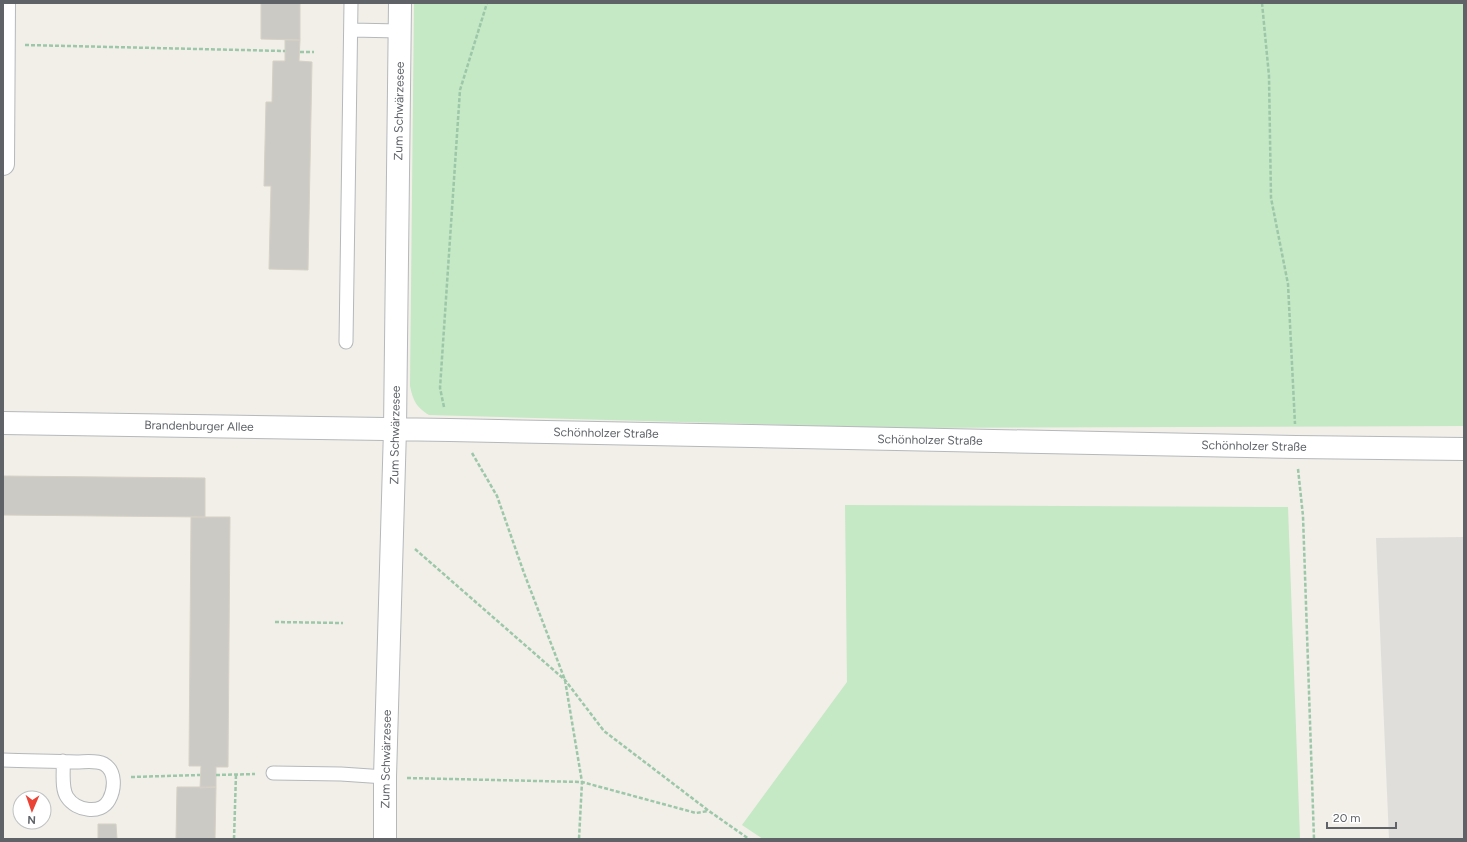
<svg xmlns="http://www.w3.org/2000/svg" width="1467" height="842" font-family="Figtree,sans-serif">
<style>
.industrial{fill:#e0deda}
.green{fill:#c5e8c5}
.building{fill:#cccac5;stroke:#d6d1c6}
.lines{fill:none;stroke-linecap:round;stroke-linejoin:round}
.service-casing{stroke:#b5b8bc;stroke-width:15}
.minor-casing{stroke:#b5b8bc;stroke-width:24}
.path{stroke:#9cc7a9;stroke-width:2.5;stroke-dasharray:4 2;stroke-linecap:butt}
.service{stroke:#fff;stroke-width:13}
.minor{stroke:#fff;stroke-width:22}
.labels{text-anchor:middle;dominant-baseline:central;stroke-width:4;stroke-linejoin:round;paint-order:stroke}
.street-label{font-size:12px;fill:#5f6368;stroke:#fff}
</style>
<rect width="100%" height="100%" fill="#f1efe8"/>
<!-- industrial -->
<path class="industrial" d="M1464 537V839H1389L1376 538Z"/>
<!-- green -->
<path class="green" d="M414 3H1464V426L895 428 429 415C416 407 413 400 410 386Z
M845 505 1288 507 1300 839H763L742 825 847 682Z"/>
<!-- building -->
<path class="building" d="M261 3H300V40L261 39Z
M285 40H300L299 61 312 62 308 270 269 269 271 186H264L266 102H272L273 61H285Z
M3 476 205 478V517L3 515Z
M191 517H230L228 767H216V787L200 788 201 766H189Z
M177 787H216L215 839H176Z
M98 824H116L117 839H98Z"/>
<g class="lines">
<!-- service casing -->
<g class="service-casing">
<path id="service" d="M351 30 400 31
M346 342 351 3
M3 760C27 761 52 761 76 762 85 762 96 760 104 764 116 771 115 789 109 800 101 815 76 811 67 797 61 788 64 772 63 761
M273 773 341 774 385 777"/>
</g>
<!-- minor casing -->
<g class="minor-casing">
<path id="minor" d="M3 164 4 3
M3 423 450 430 1296 447 1464 449
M385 839V777L395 429 400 3"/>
</g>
<!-- path -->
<path class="path" d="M1262 3 1269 76 1271 198 1288 284 1295 424
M25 45 285 51
M300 52H314
M444 407 440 388 460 90 487 3
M472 453 497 496 524 573 565 680 582 782 579 839
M1298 469 1303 516 1314 839
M415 549 565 680 604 731 709 811 749 839
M275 622 343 623
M216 775 255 774
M131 777 200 775
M407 778 582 782 696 813 708 811
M234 839 236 774"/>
<!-- service -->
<use href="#service" class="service"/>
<!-- minor -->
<use href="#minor" class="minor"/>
</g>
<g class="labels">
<!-- street labels -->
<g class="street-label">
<text transform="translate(399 111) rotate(-89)">Zum Schwärzesee</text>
<text transform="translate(199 426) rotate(1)">Brandenburger Allee</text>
<text transform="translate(606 433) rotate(1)">Schönholzer Straße</text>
<text transform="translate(395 435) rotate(-89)">Zum Schwärzesee</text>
<text transform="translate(930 440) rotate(1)">Schönholzer Straße</text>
<text transform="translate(1254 446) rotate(1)">Schönholzer Straße</text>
<text transform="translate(386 759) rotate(-89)">Zum Schwärzesee</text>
</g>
</g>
<!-- border -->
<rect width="1467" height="842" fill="none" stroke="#5f6368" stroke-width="8"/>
<!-- north arrow -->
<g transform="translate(32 810) rotate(182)"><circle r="19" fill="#ffffff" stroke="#bfc1c3"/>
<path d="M0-3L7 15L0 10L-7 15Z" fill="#ea4335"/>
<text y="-6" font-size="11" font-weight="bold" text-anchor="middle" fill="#5f6368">N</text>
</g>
<!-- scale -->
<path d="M1327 822v6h69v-6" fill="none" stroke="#5f6368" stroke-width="2"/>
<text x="1333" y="822" font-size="12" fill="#5f6368" stroke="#ffffff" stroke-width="3" paint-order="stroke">20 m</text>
</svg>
